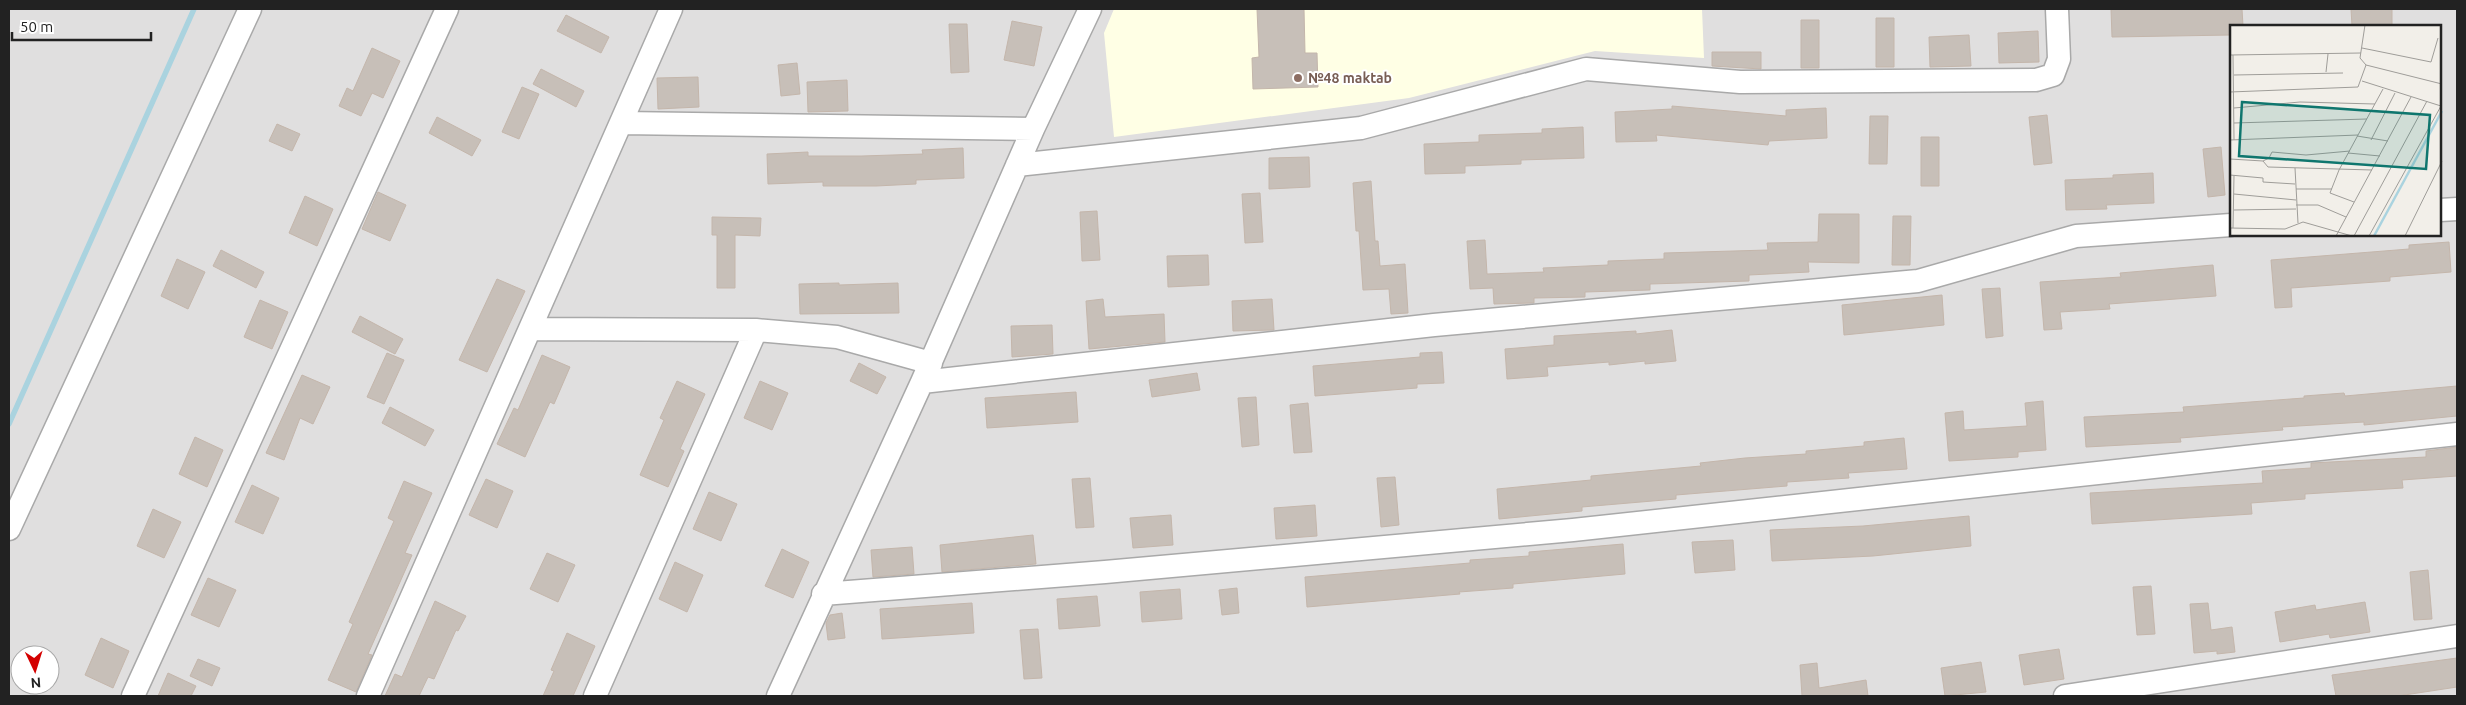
<svg xmlns="http://www.w3.org/2000/svg" width="2466" height="705" font-family="Ubuntu,sans-serif">
<style>
.residential{fill:#e0dfdf;fill-rule:evenodd}
.education{fill:#ffffe5}
.lines{fill:none;stroke-linecap:round;stroke-linejoin:round}
.stream{stroke:#aad3df;stroke-width:5.5}
.building{fill:#c7bfb8;stroke:#c4b6ab}
.street-casing{stroke:#a9a9a9;stroke-width:25}
.street{stroke:#fff;stroke-width:22}
.education-dot{fill:#8d6e63;stroke:#fff;stroke-width:2}
.labels{text-anchor:middle;dominant-baseline:central;stroke-width:4;stroke-linejoin:round;paint-order:stroke}
.education-label{font-size:14px;font-weight:bold;fill:#785e54;stroke:#fff;text-anchor:start}
.inset-river{fill:none;stroke:#aad3df;stroke-width:2.5}
.inset-road{fill:none;stroke:#9f9d99;stroke-width:1}
.view{fill:#0f766e;fill-opacity:0.15;stroke:#0f766e;stroke-width:2.5}
.inset-edge{fill:none;stroke:#222;stroke-width:2.5}
</style>
<rect width="100%" height="100%" fill="#f2efe9"/>
<!-- residential -->
<path class="residential" d="M9 9H2457V696H9ZM2231 26H2440V235H2231ZM20 655H50V685H20Z"/>
<!-- education -->
<path class="education" d="M1114 9H1702L1704 58 1595 51 1409 98 1114 137 1104 33Z"/>
<g class="lines">
<!-- stream -->
<path class="stream" d="M9 424 194 9"/>
</g>
<!-- building -->
<path class="building" d="M1257 9H1304L1305 53H1317L1318 87 1253 89 1252 58 1259 57Z
M2111 9H2242L2243 26H2231V35L2112 37Z
M2351 9H2392V26H2352Z
M566 15 609 37 601 53 557 31Z
M1876 18H1894V67H1876Z
M1801 20H1819V68H1801Z
M1012 21 1042 27 1034 66 1004 60Z
M949 24H967L969 72 951 73Z
M2038 31 2039 62 1999 63 1998 33Z
M1969 35 1971 66 1930 67 1929 37Z
M372 48 400 61 383 98 372 93 361 116 339 106 347 88 353 91Z
M1712 52H1761V69L1712 66Z
M797 63 800 94 781 96 778 65Z
M541 69 584 91 576 107 533 84Z
M698 77 699 107 658 109 657 78Z
M847 80 848 111 808 112 807 82Z
M522 87 539 94 519 139 502 132Z
M1672 106 1786 116V110L1826 108 1827 138 1769 141 1768 145 1656 135 1657 141 1616 142 1615 112 1672 109Z
M2047 115 2052 163 2034 165 2029 117Z
M1870 116H1888L1887 164H1869Z
M437 117 481 140 472 156 429 133Z
M277 124 300 134 292 151 269 141Z
M1583 127 1584 158 1521 160V164L1465 166V173L1425 174 1424 144 1479 142V135L1542 133V129Z
M1921 137H1939V186H1921Z
M2221 147 2225 195 2208 197 2203 149Z
M963 148 964 178 916 180V184L876 186H823V182L768 184 767 154 808 152V156H862L923 154 922 150Z
M1309 157 1310 187 1269 189V158Z
M2153 173 2154 203 2106 205 2107 209 2066 210 2065 180 2113 178V175Z
M1371 181 1375 241H1378L1380 266 1405 264 1408 313 1391 314 1389 289 1363 290 1359 231H1356L1353 183Z
M378 192 406 205 390 241 362 229Z
M1260 193 1263 242 1245 243 1242 194Z
M305 196 333 209 317 246 289 233Z
M1097 211 1100 260 1082 261 1080 212Z
M1819 214H1859V263L1808 262 1809 272 1749 275V281L1650 284V290L1585 292V297L1534 298V303H1532L1494 304 1493 288 1470 289 1467 241 1485 240 1487 274 1544 272 1543 268 1608 265V261L1664 259V253L1768 250 1767 243 1818 242Z
M1893 216H1911L1910 265H1892Z
M712 217 761 218 760 236 735 235V288H717V235H712Z
M2449 242 2451 272 2390 277V281L2291 288 2292 307 2275 308 2271 260 2409 249V245Z
M221 250 264 272 256 288 213 266Z
M1208 255 1209 285 1168 287 1167 256Z
M177 259 205 272 188 309 161 296Z
M2213 265 2216 296 2109 304 2110 309 2060 312 2062 329 2044 330 2040 282 2121 277 2120 273Z
M497 279 525 291 487 372 459 360Z
M839 283V285L898 283 899 313 800 314 799 284Z
M2000 288 2003 336 1986 338 1982 289Z
M1942 295 1944 325 1844 335 1842 305Z
M1103 299 1105 317 1164 314 1165 342 1089 349 1086 301Z
M1272 299 1274 330 1233 331 1232 301Z
M260 300 288 312 272 349 244 337Z
M360 316 403 339 395 354 352 332Z
M1052 325 1053 354 1012 357 1011 326Z
M1672 330 1676 361 1645 364V361L1609 365V362L1547 367 1548 376 1507 379 1505 349 1554 345V336L1636 331V334Z
M1442 352 1444 383 1417 384V388L1315 396 1313 366 1420 357V353Z
M387 353 404 360 384 404 367 397Z
M542 355 570 367 554 404 550 402 525 457 497 444 514 408 518 410Z
M859 363 886 377 877 394 850 381Z
M1197 373 1200 390 1152 397 1149 380Z
M302 375 330 387 313 424 300 418 284 460 266 453Z
M677 381 705 394 680 449 684 451 668 487 640 475 664 420 660 418Z
M760 381 788 393 772 430 744 418Z
M2457 386V416L2364 425V422L2282 427 2283 430 2180 438 2181 442 2086 447 2084 417 2184 412 2183 407 2304 398V396L2344 393 2345 396Z
M1076 392 1078 422 987 428 985 398Z
M1256 397 1259 445 1242 447 1238 398Z
M2043 401 2046 450 2018 452V457L1949 461 1945 413 1963 411 1964 430 2027 426 2025 403Z
M1308 403 1312 452 1294 453 1290 405Z
M390 407 434 430 425 446 382 423Z
M195 437 223 450 207 487 179 474Z
M1904 438 1907 469 1848 473 1849 478 1787 482V486L1676 495V499L1582 507V511L1499 519 1497 489 1591 480V476L1701 466 1700 463 1745 458 1806 454V451L1864 446V442Z
M2457 447V476L2402 480 2403 488 2305 494V499L2251 503 2252 514 2092 524 2090 493 2263 483 2262 471 2311 468V463L2426 457V451Z
M1395 477 1399 525 1381 527 1377 478Z
M1090 478 1094 527 1076 528 1072 479Z
M486 479 513 491 497 528 469 515Z
M404 481 432 493 405 553 412 555 368 654 372 655 356 692 328 680 353 624 349 622 394 521 388 518Z
M252 485 279 498 263 534 235 522Z
M709 492 737 504 721 541 693 529Z
M1315 505 1317 536 1276 539 1274 508Z
M153 509 181 522 164 558 137 546Z
M1171 515 1173 545 1133 548 1130 518Z
M1969 516 1971 546 1873 556 1772 561 1770 530 1863 526Z
M1033 535 1036 564 942 572 940 545Z
M1733 540 1735 570 1695 573 1692 542Z
M1623 544 1625 574 1513 584V588L1459 592 1460 594 1307 607 1305 577 1470 563V560L1529 556V552Z
M912 547 914 574 873 577 871 550Z
M782 549 809 562 793 598 765 586Z
M547 553 575 565 558 602 530 589Z
M675 562 703 575 687 612 659 599Z
M2428 570 2432 619 2414 620 2410 572Z
M208 578 236 590 219 627 191 615Z
M2151 586 2155 634 2137 635 2133 587Z
M1237 588 1239 613 1222 615 1219 590Z
M1180 589 1182 619 1142 622 1140 592Z
M1097 596 1100 626 1059 629 1057 599Z
M435 601 466 616 458 631 456 630 434 679 428 677 419 696H385L395 674 402 677Z
M2365 602 2370 632 2330 638 2329 634 2280 642 2275 612 2315 605 2316 610Z
M972 603 974 633 882 639 880 609Z
M2208 603 2211 630 2232 627 2235 652 2217 654V651L2194 653 2190 604Z
M842 613 845 638 828 640 826 623 830 615Z
M1038 629 1042 678 1024 679 1020 630Z
M567 633 595 646 573 696H543L554 671 551 670Z
M101 638 129 651 113 688 85 675Z
M2059 649 2064 679 2024 685 2019 655Z
M2457 658V687L2398 696H2336L2332 675Z
M198 659 220 668 212 686 190 676Z
M1981 662 1986 692 1945 696 1941 668Z
M1817 663 1819 688 1866 680 1868 696H1802L1800 665Z
M168 673 196 686 191 696H158Z"/>
<g class="lines">
<!-- street casing -->
<g class="street-casing">
<path id="street" d="M622 123 1033 129
M1017 165 1361 128 1586 69 1740 82 2036 80 2053 75 2059 59 2057 9
M2440 210 2457 209
M531 329 756 330 837 337 931 363
M922 382 1434 325 1918 281 2076 236 2231 225
M9 529 250 9
M823 594 1105 572 1573 530 2457 434
M133 696 447 9
M368 696 671 9
M595 696 756 330
M778 696 922 382 1033 129 1090 9
M2065 696 2457 636"/>
</g>
<!-- street -->
<use href="#street" class="street"/>
</g>
<!-- markers -->
<circle class="education-dot" cx="1298" cy="78" r="5"/>
<g class="labels">
<!-- education labels -->
<g class="education-label">
<text x="1308" y="78">№48 maktab</text>
</g>
</g>
<!-- overview -->
<g transform="translate(2230 25)">
<rect width="211" height="211" fill="#f2efe9"/>
<path class="inset-river" d="M144 211 212 86"/>
<path class="inset-road" d="M132 23 201 37 208 13M0 30 131 28M3 30 4 115M136 40 212 59M96 47 98 29M4 50 113 48M132 56 211 81 139 211M0 67 128 62 136 40 130 33 135 0M4 83 70 77 145 79M4 98 137 94M127 111 158 116M0 115 128 110M141 115 165 68M118 128 150 131M0 134 33 136 39 133 42 127 76 130 120 126M33 136 38 142 142 145M65 143 68 198M0 150 33 153V157L65 159M66 164H102M4 169 66 175M124 177 100 168 109 145 153 64M66 180H88L116 192M4 185 66 184M0 203 55 204 73 197 122 211M3 203 4 150M106 211 181 72M124 211 197 76M175 211 212 136"/>
<path class="view" d="M12 77 200 90 196 144 9 131Z"/>
<rect width="211" height="211" class="inset-edge"/>
</g>
<!-- border -->
<rect width="2466" height="705" fill="none" stroke="#222222" stroke-width="20"/>
<!-- north arrow -->
<g transform="translate(35 670) rotate(176)"><circle r="24" fill="#ffffff" stroke="#a7a7a7"/>
<path d="M0-4L9 19L0 12L-9 19Z" fill="#d40000"/>
<text y="-8" font-size="14" font-weight="bold" text-anchor="middle" fill="#222222">N</text>
</g>
<!-- scale -->
<path d="M12 32v8h139v-8" fill="none" stroke="#222222" stroke-width="2.5"/>
<text x="20" y="32" font-size="15" fill="#222222" stroke="#ffffff" stroke-width="4" paint-order="stroke">50 m</text>
</svg>
